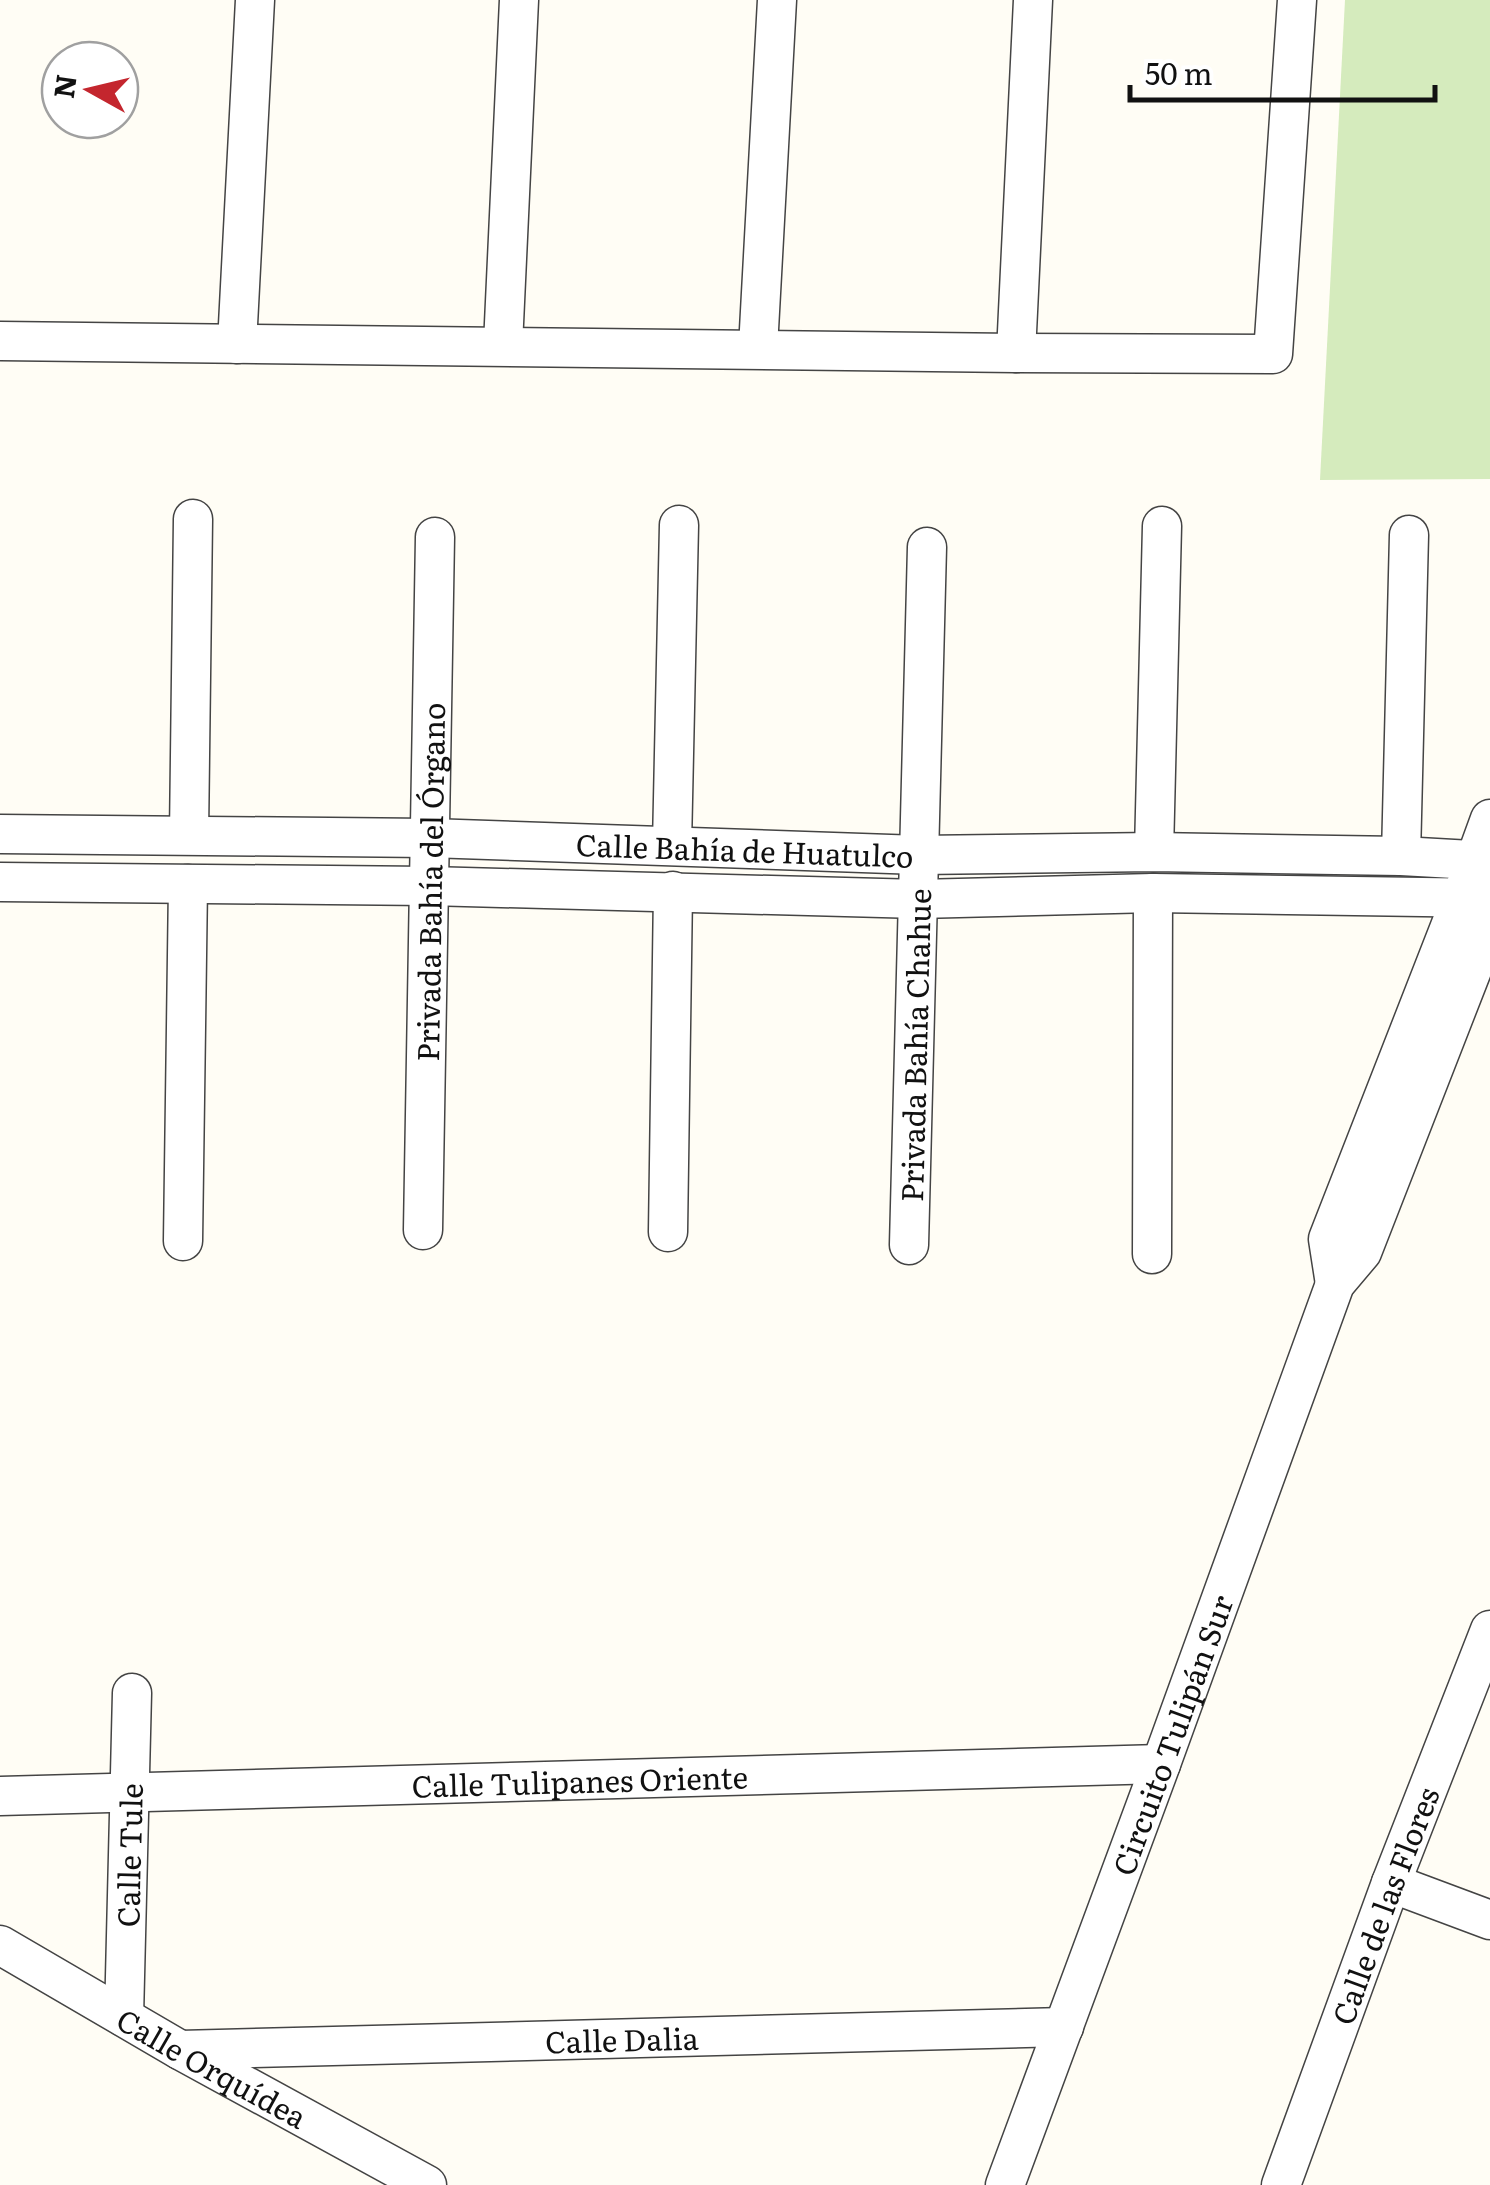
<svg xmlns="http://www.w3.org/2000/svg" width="1490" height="2185" font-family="Literata,serif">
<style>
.green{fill:#d5ebbd}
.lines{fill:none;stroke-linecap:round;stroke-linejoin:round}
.street-casing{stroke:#444;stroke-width:41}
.street{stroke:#fff;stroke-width:38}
.labels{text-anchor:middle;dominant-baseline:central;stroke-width:10;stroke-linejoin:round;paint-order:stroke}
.street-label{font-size:30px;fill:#111;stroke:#fff}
</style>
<rect width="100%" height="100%" fill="#fffdf5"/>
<!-- green -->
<path class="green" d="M1345 0H1490V479L1320 480Z"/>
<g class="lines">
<!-- street casing -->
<g class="street-casing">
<g id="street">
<path d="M0 341 1016 353 1273 354 1297 0"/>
<path d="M237 344 255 0"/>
<path d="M503 345 519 0"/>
<path d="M758 348 777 0"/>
<path d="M1016 353 1033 0"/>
<path id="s1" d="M0 834 430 838 919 855 1154 852 1401 856 1490 861"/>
<path d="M189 835 193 519"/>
<path d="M672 845 679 525"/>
<path d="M1154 852 1162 526"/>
<path d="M1401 856 1409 535"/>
<path d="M0 882 429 886 919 899 1153 893 1490 898"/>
<path id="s2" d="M423 1230 435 537"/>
<path d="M668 1232 673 891"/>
<path d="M183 1241 188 884"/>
<path id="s3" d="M909 1245 927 547"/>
<path d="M1152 1254 1153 893"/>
<path d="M1335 1284 1328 1239 1462 896 1490 819"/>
<path id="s4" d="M0 1796 1161 1764"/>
<path d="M1391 1883 1490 1920"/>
<path id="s5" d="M0 1945 180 2050 427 2185"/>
<path id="s6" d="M124 2017 132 1693"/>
<path id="s7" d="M180 2050 1064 2027"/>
<path id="s8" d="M1005 2185 1161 1764 1335 1284 1362 1252 1490 924"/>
<path id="s9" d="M1281 2185 1391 1883 1490 1630"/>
</g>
</g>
<!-- street -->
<use href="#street" class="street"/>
</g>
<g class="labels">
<!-- street labels -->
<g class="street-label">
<text stroke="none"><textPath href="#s1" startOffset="745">Calle Bahía de Huatulco</textPath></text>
<text stroke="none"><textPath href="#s2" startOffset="348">Privada Bahía del Órgano</textPath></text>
<text stroke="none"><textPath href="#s3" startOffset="200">Privada Bahía Chahue</textPath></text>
<text stroke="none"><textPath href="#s8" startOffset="480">Circuito Tulipán Sur</textPath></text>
<text stroke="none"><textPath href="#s4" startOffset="580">Calle Tulipanes Oriente</textPath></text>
<text stroke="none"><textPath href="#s6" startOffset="162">Calle Tule</textPath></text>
<text stroke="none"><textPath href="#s9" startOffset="298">Calle de las Flores</textPath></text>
<text stroke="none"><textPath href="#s7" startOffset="442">Calle Dalia</textPath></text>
<text stroke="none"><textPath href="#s5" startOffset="245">Calle Orquídea</textPath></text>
</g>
</g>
<!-- north arrow -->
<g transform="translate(90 90) rotate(278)"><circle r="48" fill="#ffffff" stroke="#a0a0a0" stroke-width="2.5"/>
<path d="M0-8L18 38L0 25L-18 38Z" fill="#c4262e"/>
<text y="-15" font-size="28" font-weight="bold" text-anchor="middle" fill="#111111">N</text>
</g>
<!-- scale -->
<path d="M1130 85v15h305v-15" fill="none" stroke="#111111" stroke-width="5"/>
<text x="1145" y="85" font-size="30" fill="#111111" stroke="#ffffff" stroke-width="8" paint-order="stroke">50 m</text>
</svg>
